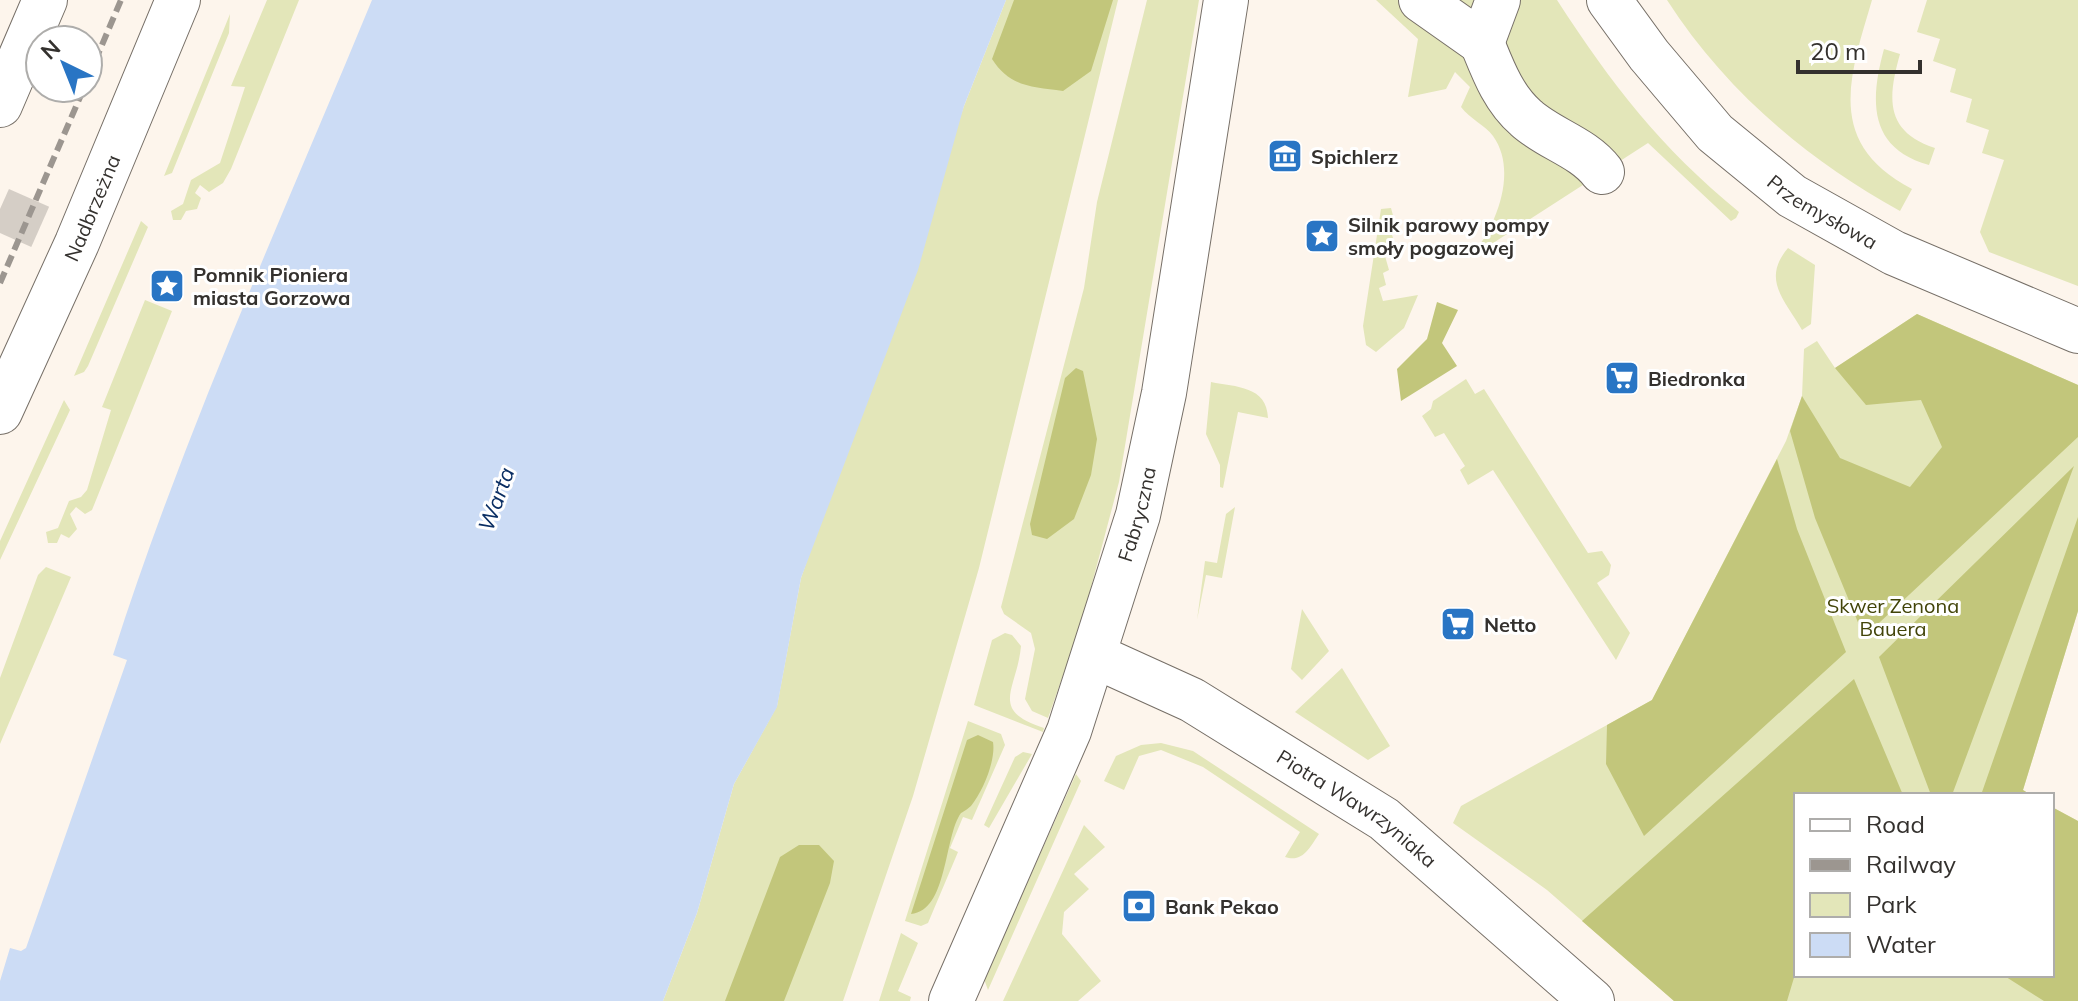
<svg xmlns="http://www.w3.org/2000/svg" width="2078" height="1001" font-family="Mulish,sans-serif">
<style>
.green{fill:#e3e6b9}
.forest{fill:#c2c67b}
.water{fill:#ccdcf5}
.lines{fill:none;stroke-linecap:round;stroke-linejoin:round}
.minor-tunnel{stroke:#d5cec6;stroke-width:44;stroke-dasharray:44 22;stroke-linecap:butt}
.minor-casing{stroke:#766f67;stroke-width:46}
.minor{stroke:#fff;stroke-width:44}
.rail{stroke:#9c9690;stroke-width:6;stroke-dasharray:12 6;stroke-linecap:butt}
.labels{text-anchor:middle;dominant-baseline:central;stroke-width:6;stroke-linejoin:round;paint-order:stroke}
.poi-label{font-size:20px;font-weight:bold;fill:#34312e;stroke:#fff;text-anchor:start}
.street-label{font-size:20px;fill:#34312e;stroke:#fff}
.park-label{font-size:20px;fill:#424409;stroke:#fff}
.water-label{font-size:22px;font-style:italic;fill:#0a2e63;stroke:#fff}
</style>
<rect width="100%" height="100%" fill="#fdf5ec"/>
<!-- green -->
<path class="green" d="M267 0H299L231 169 223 183 209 192 200 185 195 193 201 198 197 209 186 211 181 220H173L171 211 183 204 191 180 220 163 245 87 231 86Z
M1006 0H1118L979 568 913 796 843 1001H663L697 913 734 784 777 706 801 578 964 106Z
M1147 0H1199L1119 482 1082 621 1048 718 1032 711 1025 699 1035 649 1031 633 1004 614 1001 607 1084 288 1097 202Z
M1376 0H1557C1612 85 1660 147 1739 212L1736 218 1731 221 1648 143 1470 258C1495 229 1519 172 1493 136 1485 125 1470 119 1461 107L1470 87 1455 72 1446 89 1408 97 1418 39Z
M1667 0H1872C1849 78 1825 143 1912 189L1900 211C1807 160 1725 90 1667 0Z
M1927 0H2078V286L1989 252 1980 232 2004 160 1982 153 1989 130 1966 122 1972 99 1950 92 1956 69 1933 61 1940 39 1917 32Z
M230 14 229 33 172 173 164 176Z
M1884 49 1900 54C1888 97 1884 131 1935 148L1929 165C1868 148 1870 100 1884 49Z
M1391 208 1395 223 1389 225 1393 238 1387 241 1390 254 1385 256 1389 270 1383 273 1386 285 1379 288 1383 301 1418 295 1404 328 1376 352 1366 345 1363 326 1381 209Z
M141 221 148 227 88 366 84 372 74 376Z
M1788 248 1815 265 1811 324 1802 330C1785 300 1761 280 1788 248Z
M145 300 172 311 92 510 85 514 76 507 70 514 77 529 69 538 61 534 57 543H48L46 532 58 528 69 501 81 497 87 490 111 410 102 407Z
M1917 314 2078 385V611L2023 790 2031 795H1796V975H2052V807L2078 821V1001H1674L1547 890 1453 823 1461 806 1652 700 1786 441 1802 396 1804 349 1817 341 1835 368Z
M1466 379 1475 394 1484 389 1588 553 1602 551 1611 565 1609 575 1597 583 1630 633 1616 660 1493 470 1468 485 1460 470 1465 466 1444 433 1435 437 1422 416 1431 409 1433 401Z
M1211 382C1236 387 1267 386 1268 418L1238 412 1223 488 1220 487V465L1206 434Z
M64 400 70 410 0 560V541Z
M1235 507 1222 578 1206 575 1197 620 1205 561 1217 563 1226 514Z
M46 567 71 577 0 744V678L38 575Z
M1302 609 1329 651 1302 680 1291 669Z
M1005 633 1012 635 1021 646C1017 690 988 710 1044 728L1043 732 974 705 992 640Z
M1342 668 1390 746 1368 760 1295 712Z
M968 721 1001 734 1005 745 972 820 963 817 950 848 958 852 928 923 921 926 905 921Z
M1161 743 1193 751 1319 834C1310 847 1303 863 1285 857L1300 832 1203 767 1161 750 1139 756 1124 790 1104 781 1116 756 1141 745Z
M1023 752 1032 754 989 828 984 825 1015 757Z
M1076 774 1081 781 988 990 984 979Z
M1084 825 1105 847 1074 874 1089 889 1064 912 1062 934 1101 981 1078 1001H1003Z
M901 933 918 943 898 991 911 997 910 1001H879Z"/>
<!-- forest -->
<path class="forest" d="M1014 0H1113L1091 71 1063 91C1032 87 1010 87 992 59Z
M1437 302 1458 310 1442 343 1457 366 1401 401 1397 369 1427 339Z
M1917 314 2078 385V437L1864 637 1815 518 1790 431 1802 396 1840 458 1910 487 1942 447 1921 400 1866 405 1835 368Z
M1076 368 1083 371 1097 439 1091 475 1074 519 1047 539 1032 535 1030 524 1065 378Z
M1777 459 1797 529 1846 652 1644 836 1606 764 1607 725 1652 700Z
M2074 466 1952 795H1931L1879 657Z
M2078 517V611L2023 790 2031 795H1981Z
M1854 679 1903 795H1796V971L1787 1001H1674L1582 921Z
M978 735 993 742C996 760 983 791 971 806 970 807 962 813 961 813 944 836 948 911 911 914L967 740Z
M2052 807 2078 821V1001H2044L2003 975H2052Z
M799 845H819L834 861 830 883 784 1001H725L780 857Z"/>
<!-- water -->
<path class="water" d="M372 0H1006L964 106 918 270 801 578 777 707 734 784 697 913 663 1001H0V981L10 948 21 951 26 948 127 660 113 655C184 432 283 216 372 0Z"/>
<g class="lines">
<!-- minor-tunnel -->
<path class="minor-tunnel" d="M0 209 45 229"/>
<!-- minor casing -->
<g class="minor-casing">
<g id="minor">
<path d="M1421 0 1482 43 1498 0"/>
<path id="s1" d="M1609 0 1649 55 1715 133 1792 196 1894 253 2078 331"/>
<path d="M1482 43C1493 70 1503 98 1526 118 1549 139 1583 147 1602 172"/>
<path d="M0 105 45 0"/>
<path id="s2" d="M0 412 77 243 178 0"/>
<path id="s3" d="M1095 656 1192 700 1384 819 1592 1001"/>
<path id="s4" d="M951 1001 1069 731 1138 515 1164 393 1226 0"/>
</g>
</g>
<!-- minor -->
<use href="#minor" class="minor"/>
<!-- rail -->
<path class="rail" d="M88 78 121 0
M0 283 84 88"/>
</g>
<!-- icons -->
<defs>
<g id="museum-square" transform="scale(1.8)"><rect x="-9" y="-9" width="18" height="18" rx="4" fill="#2975c4" stroke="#fff"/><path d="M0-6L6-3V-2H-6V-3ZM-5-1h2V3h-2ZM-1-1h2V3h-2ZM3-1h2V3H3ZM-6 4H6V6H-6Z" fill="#fff"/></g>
<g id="sight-square" transform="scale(1.8)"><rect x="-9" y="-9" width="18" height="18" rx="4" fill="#2975c4" stroke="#fff"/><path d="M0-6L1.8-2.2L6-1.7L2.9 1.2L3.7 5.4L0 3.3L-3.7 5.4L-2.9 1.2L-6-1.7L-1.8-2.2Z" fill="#fff"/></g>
<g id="supermarket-square" transform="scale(1.8)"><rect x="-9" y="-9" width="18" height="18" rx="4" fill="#2975c4" stroke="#fff"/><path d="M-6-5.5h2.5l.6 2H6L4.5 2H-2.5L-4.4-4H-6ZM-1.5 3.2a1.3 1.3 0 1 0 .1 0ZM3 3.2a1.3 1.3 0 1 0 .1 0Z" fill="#fff"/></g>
<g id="bank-square" transform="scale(1.8)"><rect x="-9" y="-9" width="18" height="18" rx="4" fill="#2975c4" stroke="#fff"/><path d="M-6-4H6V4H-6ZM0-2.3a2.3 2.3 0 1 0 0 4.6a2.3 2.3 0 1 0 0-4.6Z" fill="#fff"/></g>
</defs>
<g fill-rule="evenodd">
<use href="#museum-square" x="1285" y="156"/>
<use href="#sight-square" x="1322" y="236"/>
<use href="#sight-square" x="167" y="286"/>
<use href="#supermarket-square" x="1622" y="378"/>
<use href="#supermarket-square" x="1458" y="624"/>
<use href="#bank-square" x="1139" y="906"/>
</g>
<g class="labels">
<!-- poi labels -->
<g class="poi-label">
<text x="1311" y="156">Spichlerz</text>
<text x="1348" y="224">Silnik parowy pompy<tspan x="1348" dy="23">smoły pogazowej</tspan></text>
<text x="193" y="274">Pomnik Pioniera<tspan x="193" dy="23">miasta Gorzowa</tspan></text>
<text x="1648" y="378">Biedronka</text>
<text x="1484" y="624">Netto</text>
<text x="1165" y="906">Bank Pekao</text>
</g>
<!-- street labels -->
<g class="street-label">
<text stroke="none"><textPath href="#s2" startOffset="224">Nadbrzeżna</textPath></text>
<text stroke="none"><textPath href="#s1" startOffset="304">Przemysłowa</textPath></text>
<text stroke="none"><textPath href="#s4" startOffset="522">Fabryczna</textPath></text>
<text stroke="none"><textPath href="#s3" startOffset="304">Piotra Wawrzyniaka</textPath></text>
</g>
<!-- park labels -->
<g class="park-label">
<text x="1893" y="605">Skwer Zenona<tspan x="1893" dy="23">Bauera</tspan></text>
</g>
<!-- water labels -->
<g class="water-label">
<text transform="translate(496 499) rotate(-70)">Warta</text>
</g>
</g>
<!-- legend -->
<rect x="1794" y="793" width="260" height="184" fill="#ffffff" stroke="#aeadab" stroke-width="2"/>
<rect x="1810" y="819" width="40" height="12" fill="#ffffff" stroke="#aeadab" stroke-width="2"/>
<text x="1866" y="833" font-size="24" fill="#34312e">Road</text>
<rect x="1810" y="859" width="40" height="12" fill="#9c9690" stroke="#aeadab" stroke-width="2"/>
<text x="1866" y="873" font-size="24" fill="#34312e">Railway</text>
<rect x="1810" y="893" width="40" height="24" fill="#e3e6b9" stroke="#aeadab" stroke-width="2"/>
<text x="1866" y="913" font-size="24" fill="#34312e">Park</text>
<rect x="1810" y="933" width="40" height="24" fill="#ccdcf5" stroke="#aeadab" stroke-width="2"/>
<text x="1866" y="953" font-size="24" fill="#34312e">Water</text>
<!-- north arrow -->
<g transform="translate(64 64) rotate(317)"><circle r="38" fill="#ffffff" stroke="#aeadab" stroke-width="2"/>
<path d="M0-6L14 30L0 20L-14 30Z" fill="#2975c4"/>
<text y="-12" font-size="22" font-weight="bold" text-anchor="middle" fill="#34312e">N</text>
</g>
<!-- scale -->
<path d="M1798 60v12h122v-12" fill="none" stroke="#34312e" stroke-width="4"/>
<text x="1810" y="60" font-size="24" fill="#34312e" stroke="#ffffff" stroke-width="6" paint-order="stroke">20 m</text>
</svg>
